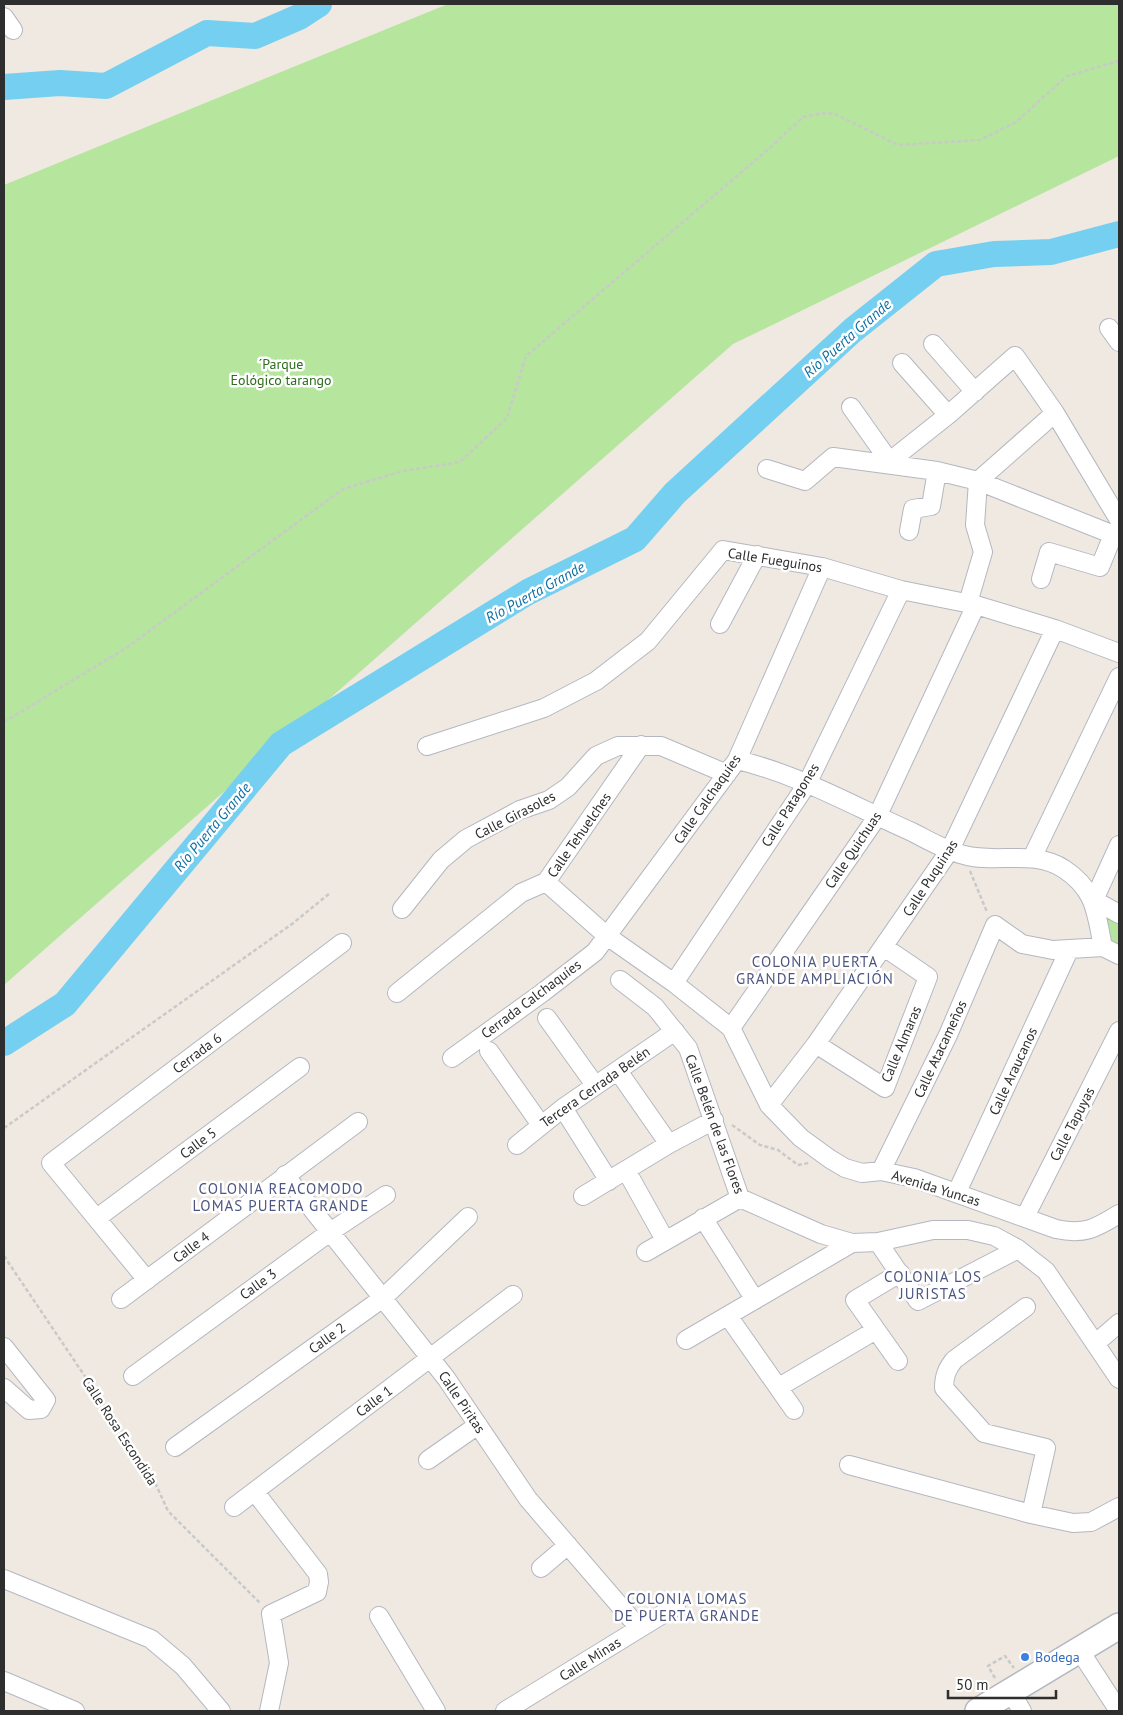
<svg xmlns="http://www.w3.org/2000/svg" width="1123" height="1715" font-family="'PT Sans',sans-serif">
<style>
.green{fill:#b6e59e}
.lines{fill:none;stroke-linecap:round;stroke-linejoin:round}
.river{stroke:#75cff0;stroke-width:26}
.minor-casing{stroke:#b4b7c1;stroke-width:20}
.secondary-casing{stroke:#b4b7c1;stroke-width:28}
.path{stroke:#c9c9c9;stroke-width:2.5;stroke-dasharray:4 2.5;stroke-linecap:butt}
.minor{stroke:#fff;stroke-width:18}
.secondary{stroke:#fff;stroke-width:25}
.shop-dot{fill:#3f7fe0;stroke:#fff;stroke-width:2}
.labels{text-anchor:middle;dominant-baseline:central;stroke-width:5;stroke-linejoin:round;paint-order:stroke}
.park-label{font-size:14px;fill:#2c6e1b;stroke:#fff}
.street-label{font-size:14px;fill:#2e2e2e;stroke:#fff}
.shop-label{font-size:14px;fill:#366cbe;stroke:#fff;text-anchor:start}
.water-label{font-size:15px;font-style:italic;fill:#0d6fa3;stroke:#fff}
.neighbourhood-label{font-size:15px;letter-spacing:1px;fill:#4d5680;stroke:#fff}
</style>
<rect width="100%" height="100%" fill="#efe9e1"/>
<!-- green -->
<path class="green" d="M448 4H1119V156L733 344 4 985V185Z
M1099 906 1119 917V950L1114 947Z"/>
<g class="lines">
<!-- river -->
<path class="river" d="M4 87 60 83 106 86 207 33 255 36 299 17 319 4
M4 1043 65 1004 281 744 528 592 635 539 675 493 853 330 936 264 994 254 1051 252 1119 234"/>
<!-- minor casing -->
<g class="minor-casing">
<path id="minor" d="M4 17 13 30
M1109 328 1119 342
M933 344 975 392
M902 363 948 415
M851 407 892 465
M890 461 948 415 1015 356 1055 413 1119 520
M767 469 805 481 833 457 937 471 978 481 1119 537
M978 481 1055 413
M909 531 913 509 931 506 937 471
M1041 579 1049 552 1100 567 1113 535
M968 603 983 552 975 525 978 481
M720 624 757 555
M427 746 544 708 596 681 648 641 723 550 822 567 901 590 976 605 1055 629 1119 653
M737 760C798 774 855 807 912 832 928 840 946 851 964 855 996 864 1034 849 1064 869 1096 890 1096 913 1103 947
M1119 845 1094 900 1119 914
M1032 858 1119 677
M546 882 607 936 674 983 731 1028 769 1105 801 1138 830 1159 845 1168 862 1173 881 1171 914 1178 1056 1229C1084 1235 1095 1229 1119 1214
M546 882 641 745
M402 909 441 860 466 839 520 810 549 800 568 787 596 756 618 746H661L727 774
M620 980 655 1007 688 1048 740 1198 821 1234 852 1243 878 1242 933 1230H968L994 1236 1018 1249 1046 1271 1119 1379
M674 983 807 784 901 590
M397 993 521 893 546 882
M547 1018 595 1085
M731 1028 877 817 976 605
M816 1044 885 1088 928 977 884 947
M489 1051 541 1125
M452 1058 542 993 595 952 737 760 822 567
M618 1071 669 1144
M769 1105 816 1044 950 850 1055 629
M563 1108 609 1181
M517 1145 563 1108 675 1031
M626 1170 665 1240
M881 1171 948 1035 995 925 1022 944 1053 950 1103 947 1119 955
M285 1175 446 1378 528 1499 639 1628
M957 1192 1069 950
M583 1196 669 1144 714 1120
M1025 1217 1119 1031
M97 1218 300 1067
M703 1218 755 1300
M878 1242 918 1301 1018 1249
M646 1252 740 1198
M147 1280 51 1163 342 943
M121 1299 358 1122
M1026 1307 954 1360C947 1369 944 1376 944 1388L984 1433 1046 1448 1031 1514
M728 1316 794 1410
M686 1340 852 1243
M1096 1343 1119 1323
M4 1347 46 1400 41 1409 29 1410 4 1388
M898 1361 855 1300 900 1273
M133 1376 330 1232 386 1195
M779 1387 876 1330
M175 1447 383 1298 468 1217
M428 1460 478 1425
M849 1465 1031 1514 1073 1523 1091 1522 1119 1507
M255 1492 318 1574 319 1582 317 1592 271 1614 279 1663 269 1711
M234 1507 513 1295
M541 1568 568 1545
M4 1579 151 1639 183 1666 221 1711
M379 1616 436 1711
M1080 1651 1119 1711
M4 1681 75 1711
M1011 1692 1022 1711
M505 1711 676 1606"/>
</g>
<!-- secondary casing -->
<g class="secondary-casing">
<path id="secondary" d="M978 1711 1119 1626"/>
</g>
<!-- path -->
<path class="path" d="M4 722 126 648 343 489 403 471 460 462 507 418 526 356 772 146 803 117 824 113 835 114 898 145 980 140 1016 122 1067 76 1119 61
M970 871 987 912
M732 1125 760 1145 778 1150 798 1165 809 1163
M4 1128 292 924 330 893
M4 1256 152 1476 168 1511 260 1603
M995 1678 988 1666 1005 1656 1014 1668"/>
<!-- minor -->
<use href="#minor" class="minor"/>
<!-- secondary -->
<use href="#secondary" class="secondary"/>
</g>
<!-- markers -->
<circle class="shop-dot" cx="1025" cy="1657" r="5"/>
<g class="labels">
<!-- park labels -->
<g class="park-label">
<text x="281" y="364">´Parque<tspan x="281" dy="16">Eológico tarango</tspan></text>
</g>
<!-- street labels -->
<g class="street-label">
<text transform="translate(775 560) rotate(9)">Calle Fueguinos</text>
<text transform="translate(707 799) rotate(-55)">Calle Calchaquíes</text>
<text transform="translate(790 805) rotate(-58)">Calle Patagones</text>
<text transform="translate(515 815) rotate(-27)">Calle Girasoles</text>
<text transform="translate(579 835) rotate(-55)">Calle Tehuelches</text>
<text transform="translate(853 850) rotate(-56)">Calle Quichuas</text>
<text transform="translate(930 878) rotate(-57)">Calle Puquinas</text>
<text transform="translate(531 999) rotate(-37)">Cerrada Calchaquíes</text>
<text transform="translate(901 1044) rotate(-67)">Calle Almaras</text>
<text transform="translate(940 1049) rotate(-65)">Calle Atacameños</text>
<text transform="translate(197 1053) rotate(-37)">Cerrada 6</text>
<text transform="translate(1013 1071) rotate(-65)">Calle Araucanos</text>
<text transform="translate(595 1087) rotate(-35)">Tercera Cerrada Belén</text>
<text transform="translate(715 1124) rotate(70)">Calle Belén de las Flores</text>
<text transform="translate(1072 1124) rotate(-63)">Calle Tapuyas</text>
<text transform="translate(198 1143) rotate(-37)">Calle 5</text>
<text transform="translate(936 1188) rotate(17)">Avenida Yuncas</text>
<text transform="translate(191 1247) rotate(-37)">Calle 4</text>
<text transform="translate(258 1284) rotate(-36)">Calle 3</text>
<text transform="translate(327 1338) rotate(-36)">Calle 2</text>
<text transform="translate(374 1401) rotate(-37)">Calle 1</text>
<text transform="translate(462 1402) rotate(56)">Calle Piritas</text>
<text transform="translate(120 1431) rotate(57)">Calle Rosa Escondida</text>
<text transform="translate(590 1659) rotate(-32)">Calle Minas</text>
</g>
<!-- shop labels -->
<g class="shop-label">
<text x="1035" y="1657">Bodega</text>
</g>
<!-- water labels -->
<g class="water-label">
<text transform="translate(847 338) rotate(-41)">Río Puerta Grande</text>
<text transform="translate(535 592) rotate(-29)">Río Puerta Grande</text>
<text transform="translate(212 827) rotate(-50)">Río Puerta Grande</text>
</g>
<!-- neighbourhood labels -->
<g class="neighbourhood-label">
<text x="815" y="961">COLONIA PUERTA<tspan x="815" dy="17">GRANDE AMPLIACIÓN</tspan></text>
<text x="281" y="1188">COLONIA REACOMODO<tspan x="281" dy="17">LOMAS PUERTA GRANDE</tspan></text>
<text x="933" y="1276">COLONIA LOS<tspan x="933" dy="17">JURISTAS</tspan></text>
<text x="687" y="1598">COLONIA LOMAS<tspan x="687" dy="17">DE PUERTA GRANDE</tspan></text>
</g>
</g>
<!-- border -->
<rect width="1123" height="1715" fill="none" stroke="#2e2e2e" stroke-width="10"/>
<!-- scale -->
<path d="M948 1690v8h108v-8" fill="none" stroke="#2e2e2e" stroke-width="2.5"/>
<text x="956" y="1690" font-size="15" fill="#2e2e2e" stroke="#ffffff" stroke-width="4" paint-order="stroke">50 m</text>
</svg>
